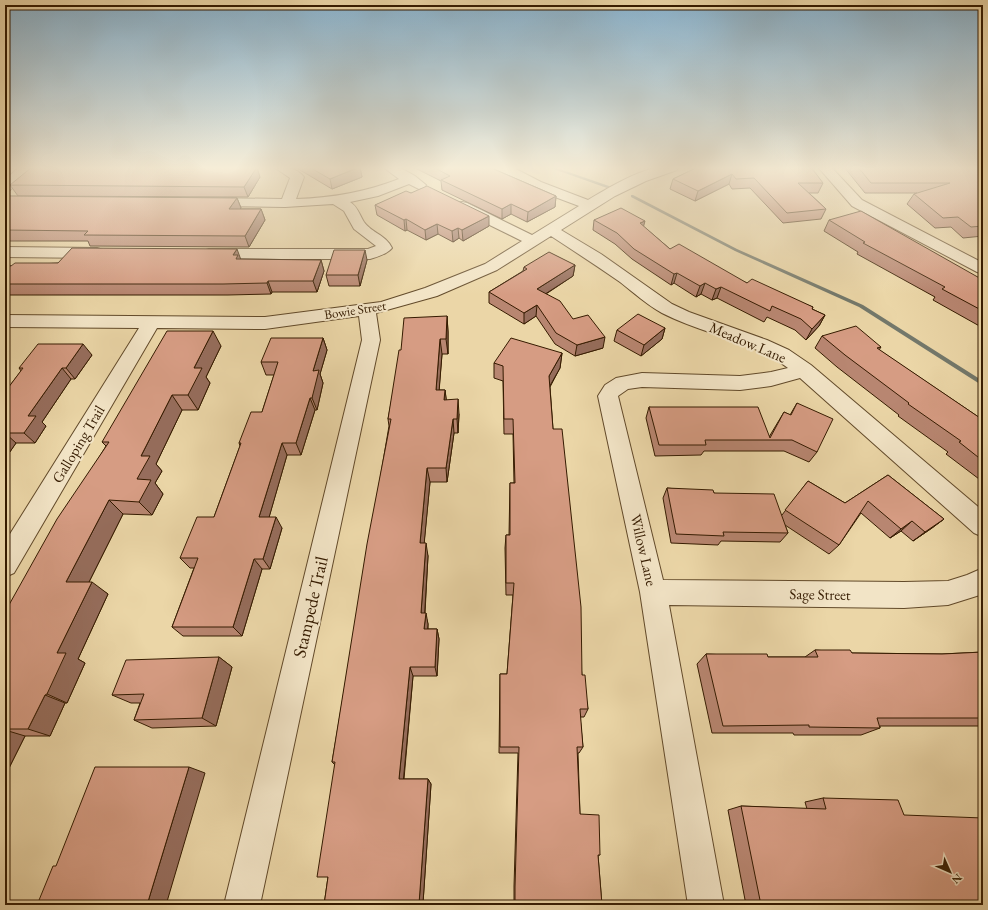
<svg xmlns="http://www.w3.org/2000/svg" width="988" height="910" font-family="'EB Garamond',serif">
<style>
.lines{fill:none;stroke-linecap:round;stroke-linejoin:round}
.stream{fill:#73786b;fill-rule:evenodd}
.minor-casing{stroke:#624a2a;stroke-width:2}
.minor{fill:#f2e4c6;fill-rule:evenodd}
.wall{fill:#b88671;stroke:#351b00}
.shaded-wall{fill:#966d5c;stroke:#351b00}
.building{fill:#d69c83;stroke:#351b00}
.labels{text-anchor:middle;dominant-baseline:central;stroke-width:4;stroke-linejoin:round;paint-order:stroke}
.far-street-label{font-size:13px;fill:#351b00;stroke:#f2e4c6}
.street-label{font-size:15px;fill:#351b00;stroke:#f2e4c6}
.near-street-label{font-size:18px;fill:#351b00;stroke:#f2e4c6}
</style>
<rect width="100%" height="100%" fill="#ebd6a7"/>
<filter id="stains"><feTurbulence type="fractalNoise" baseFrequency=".005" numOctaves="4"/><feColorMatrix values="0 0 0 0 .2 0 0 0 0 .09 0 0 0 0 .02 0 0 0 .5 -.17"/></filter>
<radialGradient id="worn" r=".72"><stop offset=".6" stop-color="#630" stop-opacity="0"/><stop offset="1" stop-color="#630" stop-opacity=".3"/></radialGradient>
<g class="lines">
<!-- stream -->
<path class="stream" d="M554 167 609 186 610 187 607 188 548 167Z
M631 195H633L737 249 863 305 983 381V386L859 307 735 251 631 197Z"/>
<!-- minor casing -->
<g class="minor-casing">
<path id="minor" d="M19 167H33L10 190 5 191V180Z
M274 167C285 167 296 167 304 177L296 199C332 198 366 192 399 179L383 167H399L415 176 426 185 424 188 419 189 409 184 378 196 350 202C358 207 359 214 364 222 372 233 386 235 392 248 387 254 377 257 370 259H209L203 257 201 254 203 251 209 249H368L376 246 354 229 344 211 333 204 285 207 208 206 203 205 201 202 203 199 208 198 282 199 290 178Z
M495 167H512L541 182 588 200C606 189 639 170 659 167 665 167 672 167 678 167L677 170 646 181 615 196 561 230 601 254 672 304 689 312 767 340 789 350 811 365 983 511V537L974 533 800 378 771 386 740 390 642 387 628 389 618 396 663 580 904 582 948 581 967 575 983 568V594L948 605 904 608 669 605 724 905H688L640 592 598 396 605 385 616 378 642 373 740 376 771 372 788 368C751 340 702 334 662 313 647 305 633 292 620 282 597 266 574 251 551 236L497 270 437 296 376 313 380 340 260 905H224L362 340 359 316 265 329 157 328 14 573 5 577V542L139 328 5 327V315L265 317 381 302 425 288 485 264 522 241 457 209 455 206 457 203 462 202 467 203 532 235 579 206 531 188 496 170Z
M818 167H831L862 200 983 263V274L977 272 852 206Z
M5 247 97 248 103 250 105 253 103 256 97 258 5 257Z"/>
</g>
<!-- minor -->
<use href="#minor" class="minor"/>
</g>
<!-- wall -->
<path class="wall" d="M295 167H360L362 177 332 189Z
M413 167H489L556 196 555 207 527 222 511 214 502 219 442 190 441 181Z
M698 167 823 183 818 193H809L826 209 821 219 783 223 750 188 732 189 729 184 695 201 670 189 673 179Z
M844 167H983V236L963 238 951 227 935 228 907 204 914 194 917 193H865Z
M260 177 248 197 18 196 10 185Z
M411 193 489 226 463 241 459 238 453 242 438 234 426 240 407 230 405 231 377 215 375 205Z
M5 196 237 198 241 208 240 209H261L265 220 249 247 90 246 88 241H5Z
M594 220 643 226 670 249 747 283 813 307 812 309 825 315 819 326 806 340 795 330 767 317 764 322 717 298 712 300 701 294 696 297 674 283 671 285 632 259 615 244 593 230Z
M829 220 983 280V328L933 300 935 297 857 254 858 252 824 231Z
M241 259 321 260 324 271 317 292H272L271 294 228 295H5V266L58 263Z
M367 260 360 286H329L326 275Z
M575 265 573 276 546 294 603 348 575 356 555 344 536 316 524 324 489 303V292L523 271 524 267Z
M447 316 448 332V354H442L439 390H445L446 399 459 414 458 433H454L447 482H430L424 543 428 556 425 613 428 624V629H437L439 639 437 676H413L404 779H428L431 784 423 903H425V905H324L328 877 335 765 332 762 389 426 388 419 401 350Z
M665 328 662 339 641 356 614 341 617 330Z
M822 336 881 347 879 350 983 420V482L946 454 948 452 898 416 899 415 837 367 815 348Z
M323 338 327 350 320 374 323 383 317 410H315L301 455H287L269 517 282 528 270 569H262L242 636H183L172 627 194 568H190L180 558 214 517 240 446 239 443 262 412 274 375H266L261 362Z
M221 346 206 377 210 383 198 410H182L156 464 162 471 155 483 163 494 152 515 123 514 89 582 108 594 78 659 85 663 67 703H65L50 736H25L5 776V612L106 446 102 442Z
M562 353 560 368 550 387 553 429 582 675 588 709 584 717H580L583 747 579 753H578L580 814 600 855H598L602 905H514V886L518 753H499L500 674H507L513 595H506L505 548 506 535H509L510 483H514L513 434H504L503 381 494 378V363Z
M92 355 75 379H71L42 422 46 426 35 443H16L5 459V392L21 371 19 368Z
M797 403 817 452 809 462 784 451H704L701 455 655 456 646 418 649 407 769 437 784 412 790 415Z
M888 475 944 519 932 528 913 541 901 531 890 538 861 513 839 545 829 554 785 525 788 533 780 542 721 541 718 545 671 543 663 498 667 488 714 493 782 515 808 481 845 503Z
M815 650 852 653 942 654 983 652V726H880V728L861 735H794L793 733H712L697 664 706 654 768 657H805Z
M219 657 232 667 216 726 152 728 134 720 140 703H131L112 695Z
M823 798 904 815 983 905H746L728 810 741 806 807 809 805 802Z"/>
<!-- shaded-wall -->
<path class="shaded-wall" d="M257 167 260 177 248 197 244 187Z
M360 167 362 177 332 189 330 179Z
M732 174 729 184 695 201 698 191Z
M556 196 555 207 527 222 528 212Z
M237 198 241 208 233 219 229 209Z
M511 204V214L502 219V209Z
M261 209 265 220 249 247 245 236Z
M489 216V226L463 241 462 230Z
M406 219 407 230 405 231 404 220Z
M645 221 642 232 640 223Z
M437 224 438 234 426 240 425 230Z
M458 228 459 238 453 242 452 231Z
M237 249 241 260 239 265 233 255Z
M365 250 367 260 360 286 358 275Z
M321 260 324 271 317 292 313 281Z
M575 265 573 276 536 300 537 289Z
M677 273 674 283 671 285 674 274Z
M268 281 272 292 271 294 267 283Z
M705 283 701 294 696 297 700 286Z
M721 287 717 298 712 300 716 289Z
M537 305 536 316 524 324V313Z
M825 315 819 326 806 340 812 329Z
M447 316 448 332V354L446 339Z
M665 328 662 339 641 356 644 345Z
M213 331 221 346 206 377 210 383 198 410 188 395 194 368Z
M605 337 603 348 575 356 577 345Z
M323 338 327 350 320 374 323 383 317 410 312 398 313 371Z
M440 339 442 354 438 405 436 390Z
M83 344 92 355 75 379 66 368Z
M562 353 560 368 547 391 549 376Z
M62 368 71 379 42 422 46 426 35 443 24 433 28 416Z
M445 390 447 405 444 400Z
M172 395 182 410 156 464 162 471 155 483 163 494 152 515 139 502 137 479 141 456Z
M310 398 315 410 301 455 296 443Z
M458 399 459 414 458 433 457 419Z
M453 419 454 433 447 482 446 468Z
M5 433 16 443 5 459Z
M282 443 287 455 266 528 259 517Z
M427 468 430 482 423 556 420 543Z
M5 477 9 480 5 487Z
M109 500 123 514 83 594 66 582Z
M276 517 282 528 270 569 263 559Z
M944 519 932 528 913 541 925 532Z
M912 521 901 531 890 538 901 529Z
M426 543 428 556 424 624 421 613Z
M254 559 262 569 242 636 233 627Z
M92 582 108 594 78 659 85 663 67 703 47 694 57 653Z
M426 613 428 624 427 639 424 629Z
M437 629 439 639 437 676 435 667Z
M219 657 232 667 216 726 202 718Z
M410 667 413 676 403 784 399 779Z
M45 695 65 703 50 736 28 729Z
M5 730 25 736 5 776Z
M189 767 205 773 166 905H147Z
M428 779 431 784 423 903 419 904Z
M425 903V905H421V904Z"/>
<!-- building -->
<path class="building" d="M32 167H257L244 187 10 185Z
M309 167H359L330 179Z
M433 167H489L556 196 528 212 511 204 502 209 441 180 450 176Z
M698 167H811L823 183H798L826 209 787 213 754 178 736 179 732 174 698 191 673 179Z
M858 167H983V226L971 227 958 217 943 218 914 194 950 183H871Z
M427 186 489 216 462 230 458 228 452 231 437 224 425 230 406 219 404 220 375 205 406 191 411 193Z
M5 196 237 198 229 209H261L245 236 84 235 88 231 5 230Z
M621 208 645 221 640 223 670 249 679 244 747 283 752 279 813 307 812 309 825 315 812 329 801 319 772 306 770 311 721 287 716 289 705 283 700 286 677 273 674 274 634 249 617 233 594 220Z
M861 211 983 280V311L942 289 945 287 863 243 865 242 829 220Z
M72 248 237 249 233 255H238L236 259 321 260 313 281H268L267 283 223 284H5V266H11L15 263H58Z
M334 250H365L358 275H326Z
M549 252 575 265 537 289 560 301 573 319 588 315 605 337 577 345 556 333 537 305 524 313 489 292 527 269 524 267Z
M638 314 665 328 644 345 617 330Z
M447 316 446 339H440L436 390H445L444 400 458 399 457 419H453L446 468H427L420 543H426L421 613H426L424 629H437L435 667H410L399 779H428L419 904H421V905H324L328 877H317L335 762H332L367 544 391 419H388L399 350H401L404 318Z
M856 326 881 347 877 348 983 420V461L959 442 961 441 908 404 909 403 845 355 822 336Z
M167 331H213L194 368H202L188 395H172L141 456H150L137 479 151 480 139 502 109 500 66 582H92L57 653H66L47 694 45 695 28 729H5V612L57 519 109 442H102Z
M271 338H323L313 371 319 370 312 398H310L296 443H282L259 517H276L263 559H254L233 627H172L198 558H180L197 517H214L241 443H239L251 412H262L278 362H261Z
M511 338 562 353 549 376 553 429H562L581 607 582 675H585L588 709H580L583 747H577L580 814 599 815 600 855H598L602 905H515V887L519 747H500V674H507L514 583H506V535H510V483H515L513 419H504L503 366 494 363Z
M38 344H83L66 368H62L28 416H36L24 433H5V392L23 368H19Z
M797 403 833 419 817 452 792 440H705L706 445H659L649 407H758L770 438 784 412 791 415Z
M888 475 944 519 925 532 912 521 901 529 868 501 839 545 785 510 808 481 845 503Z
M667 488 713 490 714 493 774 494 788 533 723 532 724 536 676 534Z
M815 650H850L852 653 942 654 983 652V718H877L880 728 809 727V725L723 726 706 654H767L768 657H818Z
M219 657 202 718 134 720 144 694 112 695 126 660Z
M95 767H189L147 905H37L53 866H56Z
M823 798 898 800 904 815 983 818V905H761L741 806 826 809Z"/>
<!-- sky -->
<linearGradient id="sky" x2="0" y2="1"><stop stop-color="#89b5d2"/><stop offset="0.57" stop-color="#f6edd7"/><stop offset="1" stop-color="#f6edd7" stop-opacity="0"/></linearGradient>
<rect width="988" height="295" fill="url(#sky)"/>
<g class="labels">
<!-- far-street labels -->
<g class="far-street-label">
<text transform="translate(355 310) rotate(-9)">Bowie Street</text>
</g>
<!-- street labels -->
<g class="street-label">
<text transform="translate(748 342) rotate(23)">Meadow Lane</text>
<text transform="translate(78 444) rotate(-59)">Galloping Trail</text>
<text transform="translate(644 550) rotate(77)">Willow Lane</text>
<text transform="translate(820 594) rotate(1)">Sage Street</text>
</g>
<!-- near-street labels -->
<g class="near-street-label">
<text transform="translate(310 607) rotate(-77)">Stampede Trail</text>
</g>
</g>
<!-- margin -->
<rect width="988" height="910" fill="none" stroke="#ebd6a7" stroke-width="20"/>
<rect x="6" y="6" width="976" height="898" fill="none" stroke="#351b00" stroke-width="2"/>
<rect x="10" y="10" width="968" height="890" fill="none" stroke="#351b00"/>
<!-- north arrow -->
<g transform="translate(950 872) rotate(135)" stroke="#f2e4c6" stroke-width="3" paint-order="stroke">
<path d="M0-3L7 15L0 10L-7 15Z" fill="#351b00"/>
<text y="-6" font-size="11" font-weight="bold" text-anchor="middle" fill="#351b00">N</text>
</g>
<rect width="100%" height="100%" filter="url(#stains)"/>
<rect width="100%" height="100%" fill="url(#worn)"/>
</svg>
